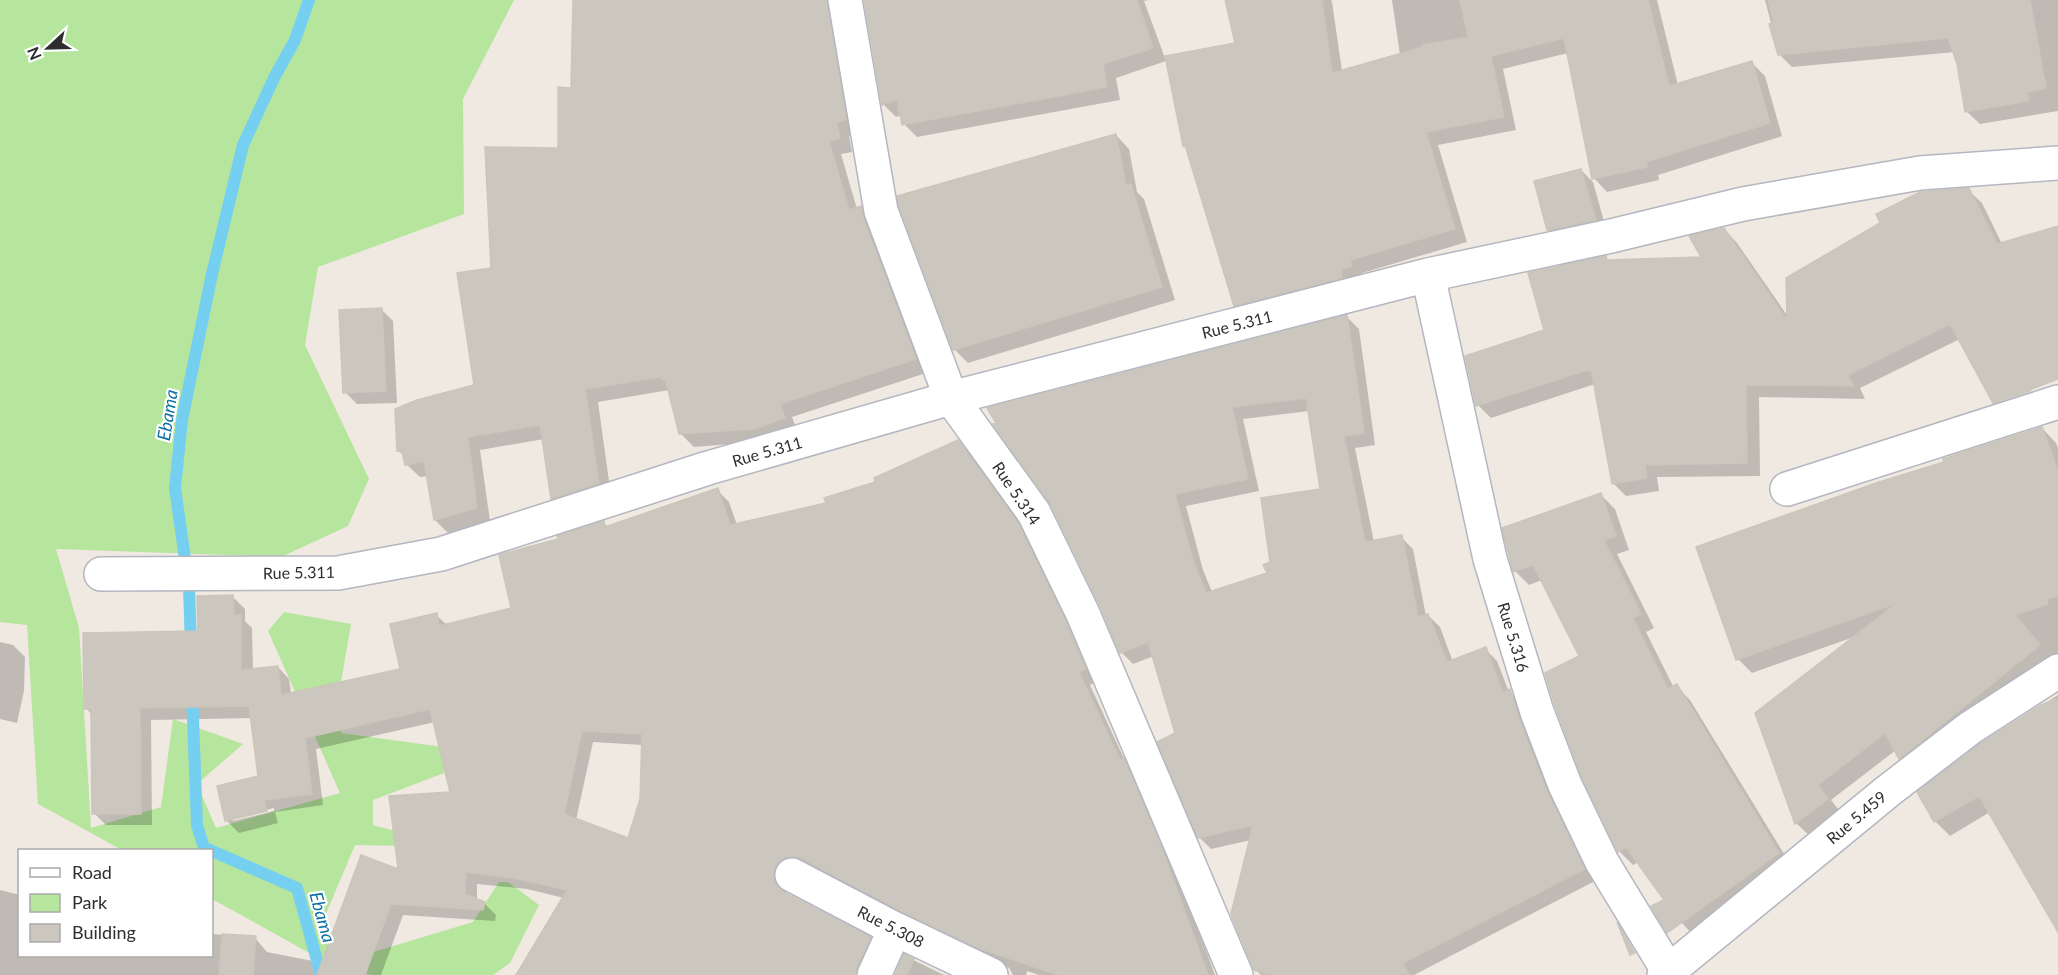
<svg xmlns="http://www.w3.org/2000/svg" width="2058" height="975" font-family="Lato,sans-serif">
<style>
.green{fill:#b6e59e}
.shadow{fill:#0003;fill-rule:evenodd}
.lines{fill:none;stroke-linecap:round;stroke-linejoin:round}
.stream{stroke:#75cff0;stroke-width:12}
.building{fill:#cbc7bf;stroke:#cbc5ba;stroke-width:1.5;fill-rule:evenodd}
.minor-casing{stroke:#b4b7c1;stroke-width:36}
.minor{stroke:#fff;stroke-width:33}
.labels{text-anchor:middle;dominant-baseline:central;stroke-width:4.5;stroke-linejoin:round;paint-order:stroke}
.street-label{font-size:16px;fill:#2e2e2e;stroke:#fff}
.water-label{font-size:18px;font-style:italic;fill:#0d6fa3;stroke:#fff}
</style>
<rect width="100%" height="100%" fill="#efe9e1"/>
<!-- green -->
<path class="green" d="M0 0H514L463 99 464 214 318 267 305 345 369 479 348 526 281 557 56 549 79 628 91 828 161 807 173 719 243 744 197 784 216 828 340 793 268 631 284 612 351 624 341 682V733L494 754 373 800V825L453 847 355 845 325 916 334 942 370 953 473 922 499 882H508L539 905 510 963 493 975H373L333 966 212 899V850H122L38 804 27 625 0 622Z"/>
<!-- shadow -->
<path class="shadow" d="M575 0H845L859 132 849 136 852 152 841 154 857 209 861 208 874 221 929 372 792 417 797 431 767 441 694 447 680 433 669 390 598 402 611 496 566 511 553 498 544 439 480 450 490 521 448 533 435 520 428 476 420 477 406 464 405 457 399 451 476 386 493 269 559 149 573 89Z
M865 0H1148L1144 1 1166 61 1116 78 1120 100 917 137 904 124 902 115 896 117 883 104Z
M1227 0H1331L1332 2 1342 71 1400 55 1392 0H1657L1678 85 1752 63 1765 76 1782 136 1658 175 1659 180 1607 192 1594 178 1568 53 1503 69 1516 130 1438 145 1467 242 1362 273 1364 279 1249 318 1235 305 1187 148 1184 145 1236 44Z
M1765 0H2058V111L1980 124 1966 111 1955 52 1792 67 1779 54Z
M1116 135 1129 149 1137 192 1144 199 1175 300 968 363 954 349Z
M1581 170 1593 182 1607 232 1561 242 1549 230Z
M1968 190 1982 203 2002 244 2058 228V370L1960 339 1860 388 1865 399 1759 397 1760 476 1657 477 1659 491 1626 496 1613 483 1595 384 1491 418 1478 405 1545 331 1605 258 1609 262 1704 259 1724 229 1737 243 1789 318Z
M381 309 393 321 397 403 357 404 345 392Z
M1347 317 1359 329 1375 445 1355 448 1374 542 1401 537 1413 549 1426 616 1428 615 1440 627 1453 662 1485 649 1497 661 1509 692 1522 703 1595 881 1414 975H1261L1255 969 1251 840 1211 849 1199 837 1177 734 1154 656 1133 664 1121 652 1101 605 1052 504ZM1309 411 1322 491 1272 563 1269 574 1212 592 1203 570 1186 506 1259 491 1243 419Z
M2042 428 2056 443 2058 448V672L1915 772 1900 758 1896 750 1831 800 1842 814 1811 837 1796 823 1757 714 1854 637 1752 673 1738 659 1946 463Z
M958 442 970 454 1029 536 1097 681 1090 685 1126 763 1135 772 1172 859 1215 975H1039L1027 971 1026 975H1013L1009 968 917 924 785 889 787 895 870 939 882 951 870 975H517L564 898 527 889 477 884V900L484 903 496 915 495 921 403 915 381 975H0V890L20 895V956H212V934L255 938 267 952 323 963 400 871 452 793 435 722 316 749 323 805 275 812 278 823 239 833 227 821 259 777 252 718 151 720 152 825H106L94 813 92 715 86 708 199 632 233 597 245 609V621L252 628 253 670 278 667 289 679 291 694 402 670 436 615 447 625 512 609 559 540 604 523 608 527 717 490 729 502 737 525 828 504 877 483ZM593 742 643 745 641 800 629 840 576 820ZM274 808V811L233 821V818Z
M1601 495 1615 509 1629 550 1617 554 1654 628 1646 632 1674 688 1676 686 1690 700 1792 867 1695 937 1682 923 1638 862 1633 865 1619 851 1581 656 1542 580 1529 585 1515 571Z
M0 642 13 645 25 657 24 691 17 723 0 719Z
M2058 695V924L1990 812 1950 836 1935 821 1982 745Z
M905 956 944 975H896Z"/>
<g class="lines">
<!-- stream -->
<path class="stream" d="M191 647 189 587 175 488 182 420 212 274 243 145 275 76 295 40 309 0
M192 692 197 825 204 848 210 850
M212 851 297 888 321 975"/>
</g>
<!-- building -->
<path class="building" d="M573 0H827L846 119 837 123 840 139 829 141 849 210 861 206 863 218 916 359 780 404 785 418 754 429 679 434 665 378 662 379 661 377 585 389 599 483 551 499 540 425 468 437 477 508 434 520 424 461 405 465 402 451H397L395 409 417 400 474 385 457 273 491 268 485 147 558 148V87L571 88Z
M864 0H1137L1153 48 1103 64 1107 87 902 125 897 99 882 105Z
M1225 0H1322L1332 73 1423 47 1422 45 1468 37 1460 0H1648L1669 86 1752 61 1770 123 1646 162 1647 167 1592 179 1564 38 1491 56 1504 117 1426 132 1455 229 1350 260 1352 266 1341 269 1342 278 1234 306 1185 145 1183 146 1165 56 1235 43Z
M1768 0H2030L2046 88 2027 92 2029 101 1965 112 1957 64 1948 38 1778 55 1769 24 1774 23Z
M1116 134 1126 185 1131 184 1162 287 953 350 899 206 897 196Z
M1581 169 1596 220 1547 230 1534 181Z
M1969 188 1997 244 2058 226V379L2029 390 2030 391 1993 403 1950 324 1848 375 1854 386 1746 385 1747 463 1645 465 1647 478 1612 484 1591 369 1476 406 1465 356 1544 330 1528 273 1606 256 1607 260 1701 257 1689 236 1724 228 1787 320 1786 278 1880 223 1876 214 1920 192Z
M382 308 386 391 343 393 339 310Z
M1347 315 1364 433 1344 436 1365 542 1402 535 1418 617 1428 614 1447 662 1486 647 1503 693 1510 689 1519 719 1547 792 1585 869 1403 963 1409 975H1269L1254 970 1231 914 1253 825 1198 838 1157 742 1175 733 1148 642 1120 653 1100 606 1051 505 993 424 996 423 987 408ZM1306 398 1320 489 1261 498 1270 562 1263 565 1267 573 1206 593 1192 557 1175 494 1248 479 1232 407Z
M2042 427 2058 471V596L2047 599 2048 604 2015 615 2040 645 1899 759 1885 733 1818 785 1828 799 1795 824 1755 713 1897 603 1736 660 1696 547 1879 482 1944 462 1943 459 1961 453Z
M958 440 1018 523 1066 622 1086 669 1079 672 1120 760 1124 758 1161 846 1208 975H1058L981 949 903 912 801 858 792 856 783 859 776 866 773 876 777 885 783 892 871 937 857 967 856 975H516L567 890 514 878 466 872 465 894 485 902 483 910 391 904 365 975H317L361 855 398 869 389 796 450 792 430 709 305 738 312 794 264 800 267 811 225 821 217 786 258 776 249 706 140 708 141 814H92L91 709H84L83 633 198 631 197 596 233 595 234 615H241V670L278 666 281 695 400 669 390 624 437 613 439 626 511 608 499 555 558 539 557 536 604 521 605 527 718 488 730 525 826 503 824 498 875 482 874 478ZM582 731 642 734 640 799 628 838 564 814Z
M1601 493 1616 536 1604 540 1641 614 1633 618 1668 689 1677 684 1779 853 1667 933 1651 906 1664 900 1626 847 1618 852 1582 778 1555 706 1545 673 1579 656 1533 565 1513 572 1502 528Z
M2058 698V932L1979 796 1934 822 1917 792 1981 743 2041 705Z
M1617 922 1635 953 1630 955Z
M222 934 256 936 253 975H219Z
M904 954 914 959 907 975H895Z"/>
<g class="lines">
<!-- minor casing -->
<g class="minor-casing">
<path id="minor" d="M845 0 881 211 951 398 1034 513 1083 614 1236 975
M1428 275 1490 559 1537 712 1565 785 1602 862 1669 972
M1787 489 2058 402
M101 574 338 573 441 554 708 468 951 398 1428 275 1611 236 1743 204 1920 173 2058 163
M792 875 895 929 991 975
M874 975 895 929
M1664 975 1888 791 1970 728 2058 671"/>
</g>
<!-- minor -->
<use href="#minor" class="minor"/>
</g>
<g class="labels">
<!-- street labels -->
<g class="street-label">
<text transform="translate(1237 324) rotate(-14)">Rue 5.311</text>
<text transform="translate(767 451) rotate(-16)">Rue 5.311</text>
<text transform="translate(1017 493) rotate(56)">Rue 5.314</text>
<text transform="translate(299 572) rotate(-1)">Rue 5.311</text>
<text transform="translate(1514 637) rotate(73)">Rue 5.316</text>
<text transform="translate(1856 817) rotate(-40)">Rue 5.459</text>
<text transform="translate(891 926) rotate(27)">Rue 5.308</text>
</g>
<!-- water labels -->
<g class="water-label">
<text transform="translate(167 415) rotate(-81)">Ebama</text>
<text transform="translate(323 917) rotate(74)">Ebama</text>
</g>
</g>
<!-- legend -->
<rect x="18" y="849" width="195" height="108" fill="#ffffff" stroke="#ababab" stroke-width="1.5"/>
<rect x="30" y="868" width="30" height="9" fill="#ffffff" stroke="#ababab" stroke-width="1.5"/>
<text x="72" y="879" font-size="18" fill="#2e2e2e">Road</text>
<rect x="30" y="894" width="30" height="18" fill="#b6e59e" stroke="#ababab" stroke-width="1.5"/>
<text x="72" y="909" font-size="18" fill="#2e2e2e">Park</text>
<rect x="30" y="924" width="30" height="18" fill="#cbc7bf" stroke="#ababab" stroke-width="1.5"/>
<text x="72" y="939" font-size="18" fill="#2e2e2e">Building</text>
<!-- north arrow -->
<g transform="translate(48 48) rotate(248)" stroke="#ffffff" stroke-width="4.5" paint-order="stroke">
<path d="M0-4.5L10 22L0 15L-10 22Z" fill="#2e2e2e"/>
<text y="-9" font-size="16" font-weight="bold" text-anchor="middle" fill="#2e2e2e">N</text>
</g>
</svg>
